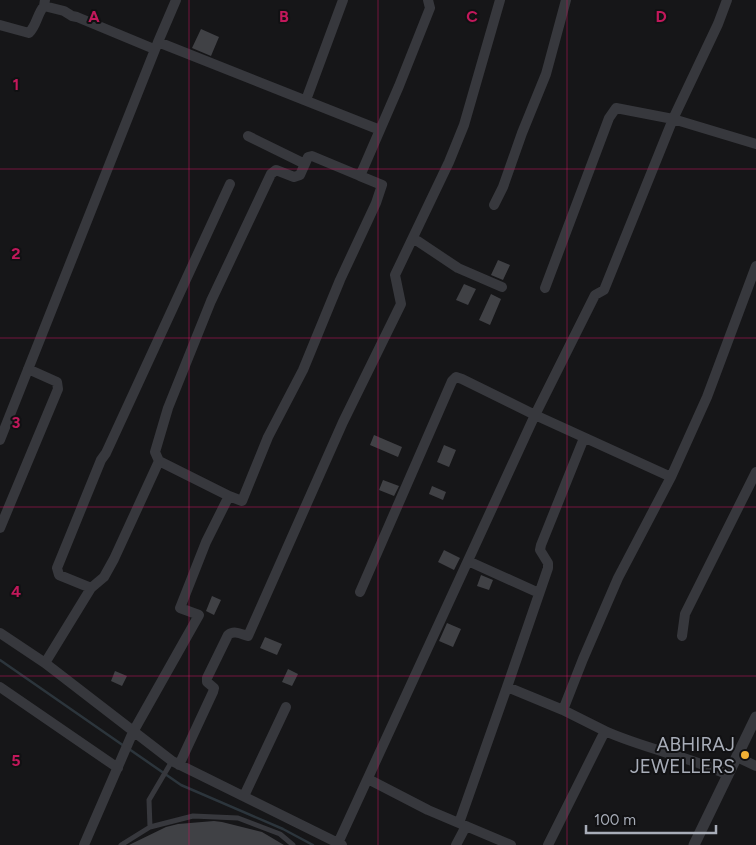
<svg xmlns="http://www.w3.org/2000/svg" width="756" height="845" font-family="Figtree,sans-serif">
<style>
.lines{fill:none;stroke-linecap:round;stroke-linejoin:round}
.stream{stroke:#2c353c;stroke-width:2.5}
.building{fill:#404145}
.service{stroke:#37383d;stroke-width:5}
.minor{stroke:#37383d;stroke-width:10}
.tertiary{stroke:#37383d;stroke-width:11}
.grid{fill:none;stroke:#c2185b;stroke-width:1;stroke-opacity:0.55}
.poi-dot{fill:#f2b134;stroke:#111113;stroke-width:2}
.labels{text-anchor:middle;dominant-baseline:central;stroke-width:4;stroke-linejoin:round;paint-order:stroke}
.poi-label{font-size:19px;fill:#a8adb8;stroke:#111113;text-anchor:end}
.grid-label{font-size:16px;text-anchor:middle;font-weight:bold;fill:#c2185b;stroke:#111113;stroke-width:4;stroke-linejoin:round;paint-order:stroke}
</style>
<rect width="100%" height="100%" fill="#161618"/>
<g class="lines">
<!-- stream -->
<path class="stream" d="M0 660 124 746
M129 749 181 785 283 829 313 845"/>
</g>
<!-- building -->
<path class="building" d="M201 29 219 37 211 56 192 48Z
M498 260 510 265 503 280 491 275Z
M464 284 476 289 468 305 456 300Z
M491 294 501 299 490 325 479 320Z
M374 435 402 447 398 457 370 445Z
M444 445 456 450 449 467 437 462Z
M383 480 399 486 394 496 379 490Z
M432 486 446 492 443 500 429 494Z
M444 550 460 558 454 570 438 562Z
M481 575 493 580 489 590 477 586Z
M212 596 221 600 214 615 206 611Z
M447 623 461 629 453 647 439 641Z
M265 637 282 644 277 655 260 648Z
M288 669 298 674 292 686 282 682Z
M115 671 127 676 122 686 111 681Z
M214 821 222 822 262 832 284 845H129L166 827 178 824Z"/>
<g class="lines">
<!-- service -->
<path class="service" d="M150 827 149 800 172 761
M121 845 150 827 193 816 238 818 280 834 293 845"/>
<!-- minor -->
<path class="minor" d="M45 0 44 6 64 11 72 16 77 17 154 49
M0 25 29 33C37 25 37 14 44 6
M158 42 176 0
M306 100 343 0
M248 136 305 164
M494 205 503 187 522 133 546 74 566 0
M413 238 458 268 502 287
M545 288 609 118 616 108 673 119 756 144
M0 440 158 42 380 130
M159 461 155 452 168 408 211 301 271 174 276 170 294 177 300 175 308 157 312 156 360 176
M0 528 58 389 57 382 28 369
M468 561 539 593
M91 588 59 575 57 568 101 460 106 453 230 184
M360 592 452 381 456 377 462 379 535 415 671 477
M0 633 45 663 172 761 342 845
M682 636 685 614 756 472
M45 663 91 588 104 577 114 559 159 461 229 496
M0 687 118 768
M507 687 548 568V563L540 550 541 545 584 438
M605 731C645 749 688 756 728 775
M737 757 756 766
M179 765 213 692 214 688 207 682V678L228 635C234 630 241 634 248 636L343 422 401 304 395 275 449 162 464 125 500 0
M368 779 428 810 511 845
M244 796 286 707
M459 823 507 687 563 710 583 659 618 578 671 477 707 397 756 266
M338 843 535 415 595 295 604 290 673 119 718 24 727 0
M84 845 133 732 199 615 180 608 206 542 229 496 242 501 268 437 303 370 340 280 376 203 382 185 360 176 399 86 430 8 428 0
M456 845 466 826
M548 845 605 731 563 710"/>
<!-- tertiary -->
<path class="tertiary" d="M694 845 756 717"/>
</g>
<!-- grid -->
<path class="grid" d="M189 0V845M378 0V845M567 0V845M0 169H756M0 338H756M0 507H756M0 676H756"/>
<!-- markers -->
<circle class="poi-dot" cx="745" cy="755" r="5"/>
<g class="labels">
<!-- poi labels -->
<g class="poi-label">
<text x="735" y="744">ABHIRAJ<tspan x="735" dy="22">JEWELLERS</tspan></text>
</g>
</g>
<g class="grid-label">
<text x="94" y="22">A</text>
<text x="284" y="22">B</text>
<text x="472" y="22">C</text>
<text x="661" y="22">D</text>
<text x="16" y="90">1</text>
<text x="16" y="259">2</text>
<text x="16" y="428">3</text>
<text x="16" y="597">4</text>
<text x="16" y="766">5</text>
</g>
<!-- scale -->
<path d="M586 825v8h130v-8" fill="none" stroke="#a8adb8" stroke-width="2.5"/>
<text x="594" y="825" font-size="15" fill="#a8adb8" stroke="#111113" stroke-width="4" paint-order="stroke">100 m</text>
</svg>
